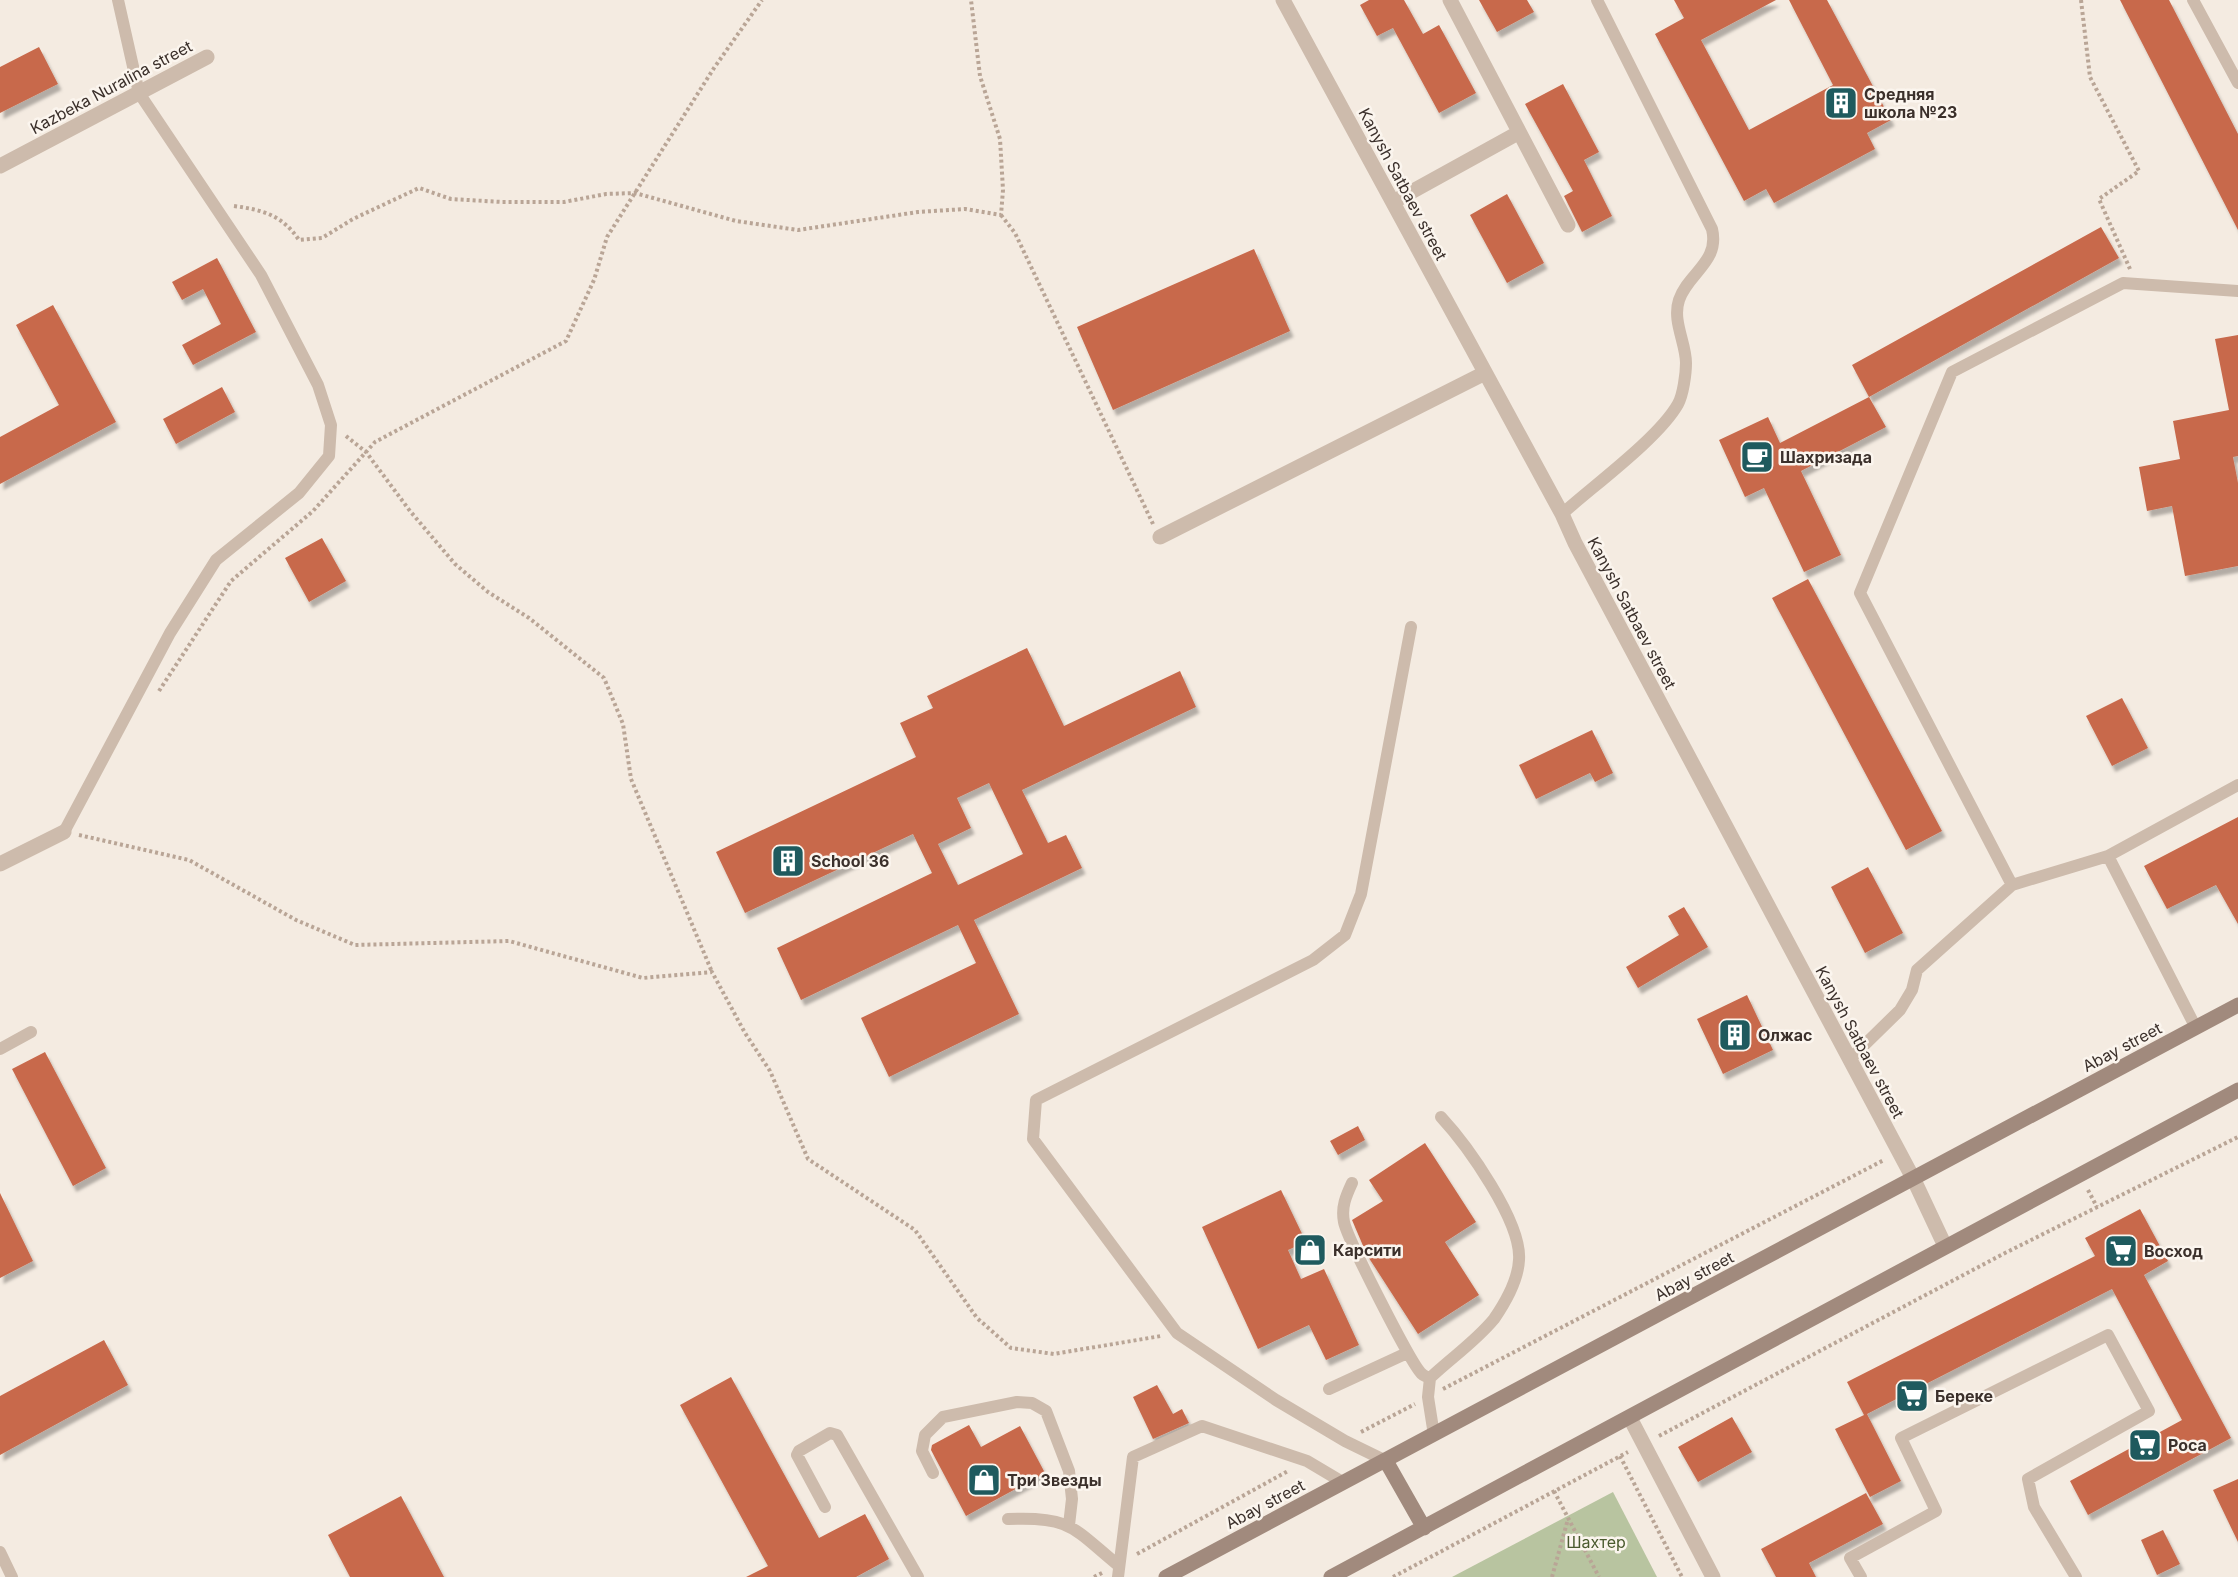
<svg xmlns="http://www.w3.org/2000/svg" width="2238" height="1577" font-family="Inter,sans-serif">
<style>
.green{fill:#b8c4a0}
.building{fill:#c8694b;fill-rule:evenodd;filter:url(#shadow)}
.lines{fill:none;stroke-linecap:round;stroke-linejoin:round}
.path{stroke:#b9a596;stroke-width:4;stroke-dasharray:3 3;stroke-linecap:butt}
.service{stroke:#cdbbac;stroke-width:12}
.minor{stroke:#cdbbac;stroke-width:15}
.tertiary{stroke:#cdbbac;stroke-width:15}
.secondary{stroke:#a18a7d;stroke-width:15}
.labels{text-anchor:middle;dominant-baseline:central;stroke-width:5;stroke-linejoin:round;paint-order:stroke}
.street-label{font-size:16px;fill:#3b302b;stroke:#fbf5ee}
.poi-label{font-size:16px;font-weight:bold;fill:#3b302b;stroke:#fbf5ee;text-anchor:start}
.park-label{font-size:16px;fill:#4a5a2e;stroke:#fbf5ee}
</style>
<defs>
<filter id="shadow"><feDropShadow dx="3.5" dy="6" stdDeviation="1.5" flood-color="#0004"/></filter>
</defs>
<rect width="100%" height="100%" fill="#f4ebe1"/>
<!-- green -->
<path class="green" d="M1613 1492 1657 1577H1452Z"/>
<!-- building -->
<path class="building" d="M1369 0H1404L1423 34 1439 25 1476 93 1439 113 1393 28 1377 36 1360 5Z
M1479 0H1527L1534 12 1497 32Z
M1674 0H1776L1701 40 1749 130 1833 85 1789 0H1827L1891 120 1867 133 1875 149 1774 203 1766 189 1744 201 1655 34 1684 18Z
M2120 0H2169L2238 134V230Z
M39 47 58 84 0 113V67Z
M1563 84 1599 152 1584 160 1612 216 1582 232 1564 196 1573 191 1525 104Z
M1507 194 1544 263 1507 283 1470 215Z
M2101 227 2119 258 1869 397 1852 365Z
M1254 249 1290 331 1113 410 1077 327Z
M217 258 256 332 193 365 182 345 221 324 203 289 182 300 172 282Z
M53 305 116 422 0 484V437L59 405 16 325Z
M2238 335V456L2233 457 2238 483V566L2185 576 2172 506 2147 511 2139 467 2180 459 2173 421 2229 410 2215 339Z
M222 387 235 412 176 444 163 419Z
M1869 397 1886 427 1801 471 1841 555 1804 572 1764 488 1745 497 1719 440 1768 417 1780 443Z
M322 538 346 581 309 602 285 558Z
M1808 579 1942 831 1906 850 1772 598Z
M1027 648 1064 726 1180 671 1196 707 1022 790 1048 843 1066 835 1082 868 974 920 1019 1014 889 1077 861 1018 976 963 958 925 801 1000 777 948 932 873 913 834 745 913 716 852 916 757 900 723 933 708 927 696ZM989 783 1023 854 958 885 938 844 971 828 957 798Z
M2122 698 2148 748 2112 766 2086 716Z
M1592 730 1613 773 1595 782 1590 773 1536 799 1519 765Z
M2238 817V924L2216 885 2167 909 2144 866Z
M1868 867 1903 933 1865 953 1831 887Z
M1684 907 1708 947 1638 988 1626 967 1679 935 1668 916Z
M1747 995 1773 1050 1723 1074 1697 1019Z
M45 1052 106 1168 73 1186 12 1069Z
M1358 1126 1365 1140 1338 1155 1330 1141Z
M1425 1143 1476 1222 1445 1242 1479 1295 1418 1334 1367 1255 1352 1220 1383 1201 1369 1180Z
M1281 1190 1306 1242 1288 1250 1301 1279 1324 1269 1359 1345 1326 1360 1309 1325 1258 1349 1202 1227Z
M0 1193 33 1261 0 1278Z
M2140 1209 2168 1261 2144 1275 2231 1438 2088 1515 2070 1481 2182 1420 2112 1289 1867 1414 1901 1481 1870 1497 1835 1429 1864 1415 1847 1382 2095 1256 2085 1238Z
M104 1340 128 1385 0 1455V1396Z
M731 1377 819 1538 865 1514 889 1559 856 1577H746L768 1566 680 1405Z
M1157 1385 1173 1414 1182 1409 1189 1423 1153 1439 1133 1397Z
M1732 1417 1752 1452 1698 1482 1678 1447Z
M969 1425 981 1447 1020 1426 1045 1473 966 1516 931 1450 932 1445Z
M2238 1479V1542L2213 1490Z
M1866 1493 1883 1524 1809 1563 1816 1577H1776L1761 1549Z
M401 1496 444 1577H350L328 1535Z
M2163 1530 2180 1564 2157 1575 2141 1540Z"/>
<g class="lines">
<!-- path -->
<path class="path" d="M2081 0 2090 77 2139 171 2099 199 2130 269
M234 206C263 210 282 215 299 240L322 238 353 219 419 188 451 199 502 202H564L606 194 635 193 736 221 798 230 918 212 965 209 1001 215 1003 190 1000 139 980 76 971 0
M1001 215 1015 233 1153 524
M346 436 366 452 410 511 455 564 488 592 529 618 604 678 623 724 631 779 712 972
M159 691 231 581 313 511 375 442 566 341 594 280 607 237 714 68 762 0
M79 835 189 860 296 920 355 945 509 941 643 978 712 972 745 1033 770 1071 808 1159 915 1230 977 1318 1011 1348 1054 1354 1161 1336
M2088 1190 2097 1207
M1443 1389 1884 1160
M1361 1432 1415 1404
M1659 1436 2005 1253 2238 1137
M1620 1456 1682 1577
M1554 1491 1599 1577
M1137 1554 1288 1471
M1094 1577 1104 1572
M1393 1577 1628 1452
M1552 1577 1568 1519"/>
<!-- service -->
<path class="service" d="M2193 0 2238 83
M1562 514C1593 486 1659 438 1678 404 1683 395 1686 374 1686 363 1686 343 1672 321 1679 300 1688 273 1720 262 1712 229L1597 0
M64 832 170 633 216 560 299 493 329 456 331 425 318 385 261 275 139 93 118 0
M2012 885 1860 593 1952 372 2123 283 2238 291
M2196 1028 2108 856 2238 785
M0 1049 31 1032
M1849 1060 1900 1010 1912 990 1917 970 2012 885 2108 856
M1352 1183C1346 1196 1341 1207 1344 1222 1347 1238 1412 1366 1422 1374 1424 1376 1427 1377 1430 1378
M1329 1389 1407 1353
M1434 1435 1428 1397 1430 1378C1451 1358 1475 1342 1494 1319 1505 1303 1518 1280 1519 1260 1522 1222 1467 1145 1441 1117
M1386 1461 1345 1441 1276 1400 1177 1333 1033 1139 1036 1100 1313 960 1345 935 1361 894 1411 627
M933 1473 922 1451 925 1435 943 1417 1017 1402 1032 1403 1046 1411 1069 1471 1072 1499 1069 1525
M825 1507 797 1455 799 1451 830 1433 837 1435 918 1577
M1008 1519C1071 1516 1073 1528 1118 1565
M0 1552 12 1577
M1118 1577 1133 1457 1202 1426 1307 1461 1344 1483
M1861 1577 1850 1558 1936 1511 1901 1438 2108 1335 2149 1411 2028 1479 2034 1507 2076 1577"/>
<!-- minor -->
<path class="minor" d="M1283 0 1562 514 1575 543 1914 1180 1945 1246
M1450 0 1568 225
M0 166 207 57
M1393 202 1518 133
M1160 537 1485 373
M0 864 64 832"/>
<!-- tertiary -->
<path class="tertiary" d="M1630 1418 1713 1577"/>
<!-- secondary -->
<path class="secondary" d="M1386 1461 1424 1528
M1166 1577 2238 1005
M1331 1577 2238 1090"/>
</g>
<!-- icons -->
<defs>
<g id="building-square" transform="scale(1.725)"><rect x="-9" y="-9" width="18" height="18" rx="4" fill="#1f5a5e" stroke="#fbf5ee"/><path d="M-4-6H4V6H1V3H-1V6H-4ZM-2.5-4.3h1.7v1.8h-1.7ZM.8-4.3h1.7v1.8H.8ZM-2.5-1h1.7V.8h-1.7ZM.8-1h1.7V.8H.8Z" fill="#fff"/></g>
<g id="cafe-square" transform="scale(1.725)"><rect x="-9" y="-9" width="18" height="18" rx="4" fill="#1f5a5e" stroke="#fbf5ee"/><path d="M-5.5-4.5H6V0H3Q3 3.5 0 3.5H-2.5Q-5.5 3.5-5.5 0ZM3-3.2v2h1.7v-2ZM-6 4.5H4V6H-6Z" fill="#fff"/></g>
<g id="shop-square" transform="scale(1.725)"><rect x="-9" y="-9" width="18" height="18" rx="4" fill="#1f5a5e" stroke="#fbf5ee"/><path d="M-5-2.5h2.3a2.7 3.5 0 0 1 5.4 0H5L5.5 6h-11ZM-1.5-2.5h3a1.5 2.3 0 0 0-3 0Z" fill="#fff"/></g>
<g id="supermarket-square" transform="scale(1.725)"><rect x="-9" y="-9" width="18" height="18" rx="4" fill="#1f5a5e" stroke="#fbf5ee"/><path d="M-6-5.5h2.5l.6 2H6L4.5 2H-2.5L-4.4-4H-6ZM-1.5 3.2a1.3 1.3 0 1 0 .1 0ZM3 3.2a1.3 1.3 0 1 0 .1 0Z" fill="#fff"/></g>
</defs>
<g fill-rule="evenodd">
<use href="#building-square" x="1841" y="103"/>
<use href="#cafe-square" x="1757" y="457"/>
<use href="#building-square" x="788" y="861"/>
<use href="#building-square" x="1735" y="1035"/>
<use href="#shop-square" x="1310" y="1250"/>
<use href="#supermarket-square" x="2121" y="1251"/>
<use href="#supermarket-square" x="1912" y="1396"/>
<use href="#supermarket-square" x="2145" y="1445"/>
<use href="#shop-square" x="984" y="1480"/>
</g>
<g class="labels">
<!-- street labels -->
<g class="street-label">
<text transform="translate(111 87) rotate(-28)">Kazbeka Nuralina street</text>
<text transform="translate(1403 184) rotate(62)">Kanysh Satbaev street</text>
<text transform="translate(1632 613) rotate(62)">Kanysh Satbaev street</text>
<text transform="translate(1860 1042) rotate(62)">Kanysh Satbaev street</text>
<text transform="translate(2122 1047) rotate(-28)">Abay street</text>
<text transform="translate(1694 1276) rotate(-28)">Abay street</text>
<text transform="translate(1265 1504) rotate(-28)">Abay street</text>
</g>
<!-- poi labels -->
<g class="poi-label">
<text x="1864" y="94">Средняя<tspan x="1864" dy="18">школа №23</tspan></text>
<text x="1780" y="457">Шахризада</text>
<text x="811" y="861">School 36</text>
<text x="1758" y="1035">Олжас</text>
<text x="1333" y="1250">Карсити</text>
<text x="2144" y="1251">Восход</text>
<text x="1935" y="1396">Береке</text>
<text x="2168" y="1445">Роса</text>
<text x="1007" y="1480">Три Звезды</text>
</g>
<!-- park labels -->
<g class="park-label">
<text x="1596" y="1542">Шахтер</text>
</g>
</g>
</svg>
